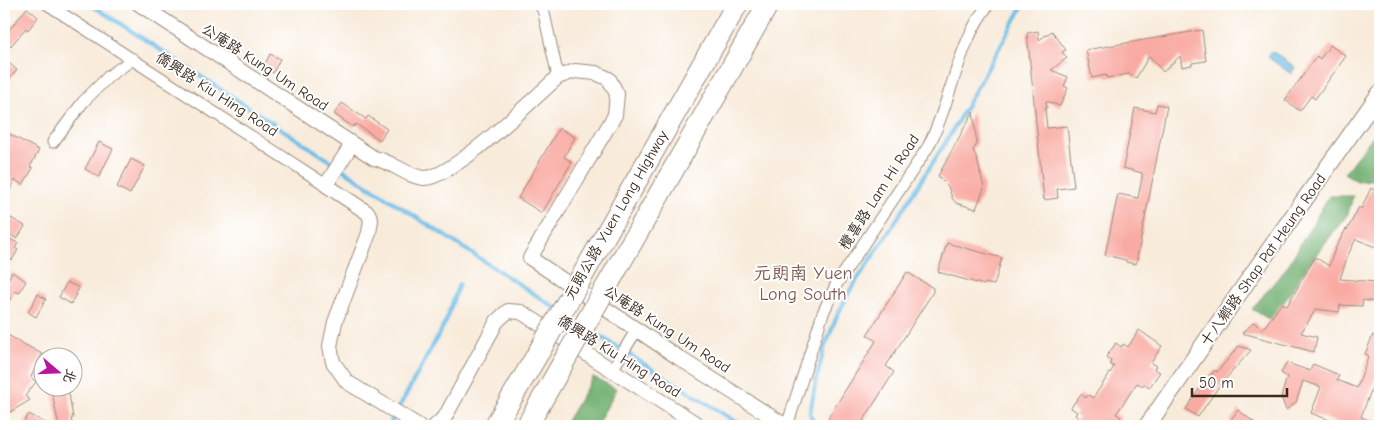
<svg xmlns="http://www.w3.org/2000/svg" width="1384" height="430" font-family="'Comic Neue','LXGW WenKai TC',sans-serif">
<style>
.forest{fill:#70af70;stroke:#566c47}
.water{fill:#6dbee8;stroke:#547483}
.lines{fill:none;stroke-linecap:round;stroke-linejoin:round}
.stream{stroke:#6dbee8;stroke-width:4}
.building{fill:#f9aaa2}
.minor-casing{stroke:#9a8a7c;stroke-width:13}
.tertiary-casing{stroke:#9a8a7c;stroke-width:16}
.secondary-casing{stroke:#9a8a7c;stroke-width:18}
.motorway-casing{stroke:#9a8a7c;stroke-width:23}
.minor{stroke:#fff;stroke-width:11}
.tertiary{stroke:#fff;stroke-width:14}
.secondary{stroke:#fff;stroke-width:16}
.motorway{stroke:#fff;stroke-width:21}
.motorway-bridge-casing{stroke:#9a8a7c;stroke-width:23;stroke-linecap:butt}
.motorway-bridge{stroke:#fff;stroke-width:21}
.labels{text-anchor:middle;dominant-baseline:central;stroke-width:4;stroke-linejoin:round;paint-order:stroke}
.street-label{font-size:15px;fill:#3b2a1e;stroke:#fff}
.quarter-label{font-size:18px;fill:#7e574c;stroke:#fff}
</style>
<rect width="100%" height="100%" fill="#fff"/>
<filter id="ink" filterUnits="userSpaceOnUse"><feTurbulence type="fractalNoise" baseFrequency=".02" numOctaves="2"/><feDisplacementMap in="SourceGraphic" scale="10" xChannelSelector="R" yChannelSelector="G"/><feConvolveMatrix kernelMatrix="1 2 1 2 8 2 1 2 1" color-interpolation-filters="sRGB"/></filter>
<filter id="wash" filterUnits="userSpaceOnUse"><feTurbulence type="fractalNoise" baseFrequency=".0096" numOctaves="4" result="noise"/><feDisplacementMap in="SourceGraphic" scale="20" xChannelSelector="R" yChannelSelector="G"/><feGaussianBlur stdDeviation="1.12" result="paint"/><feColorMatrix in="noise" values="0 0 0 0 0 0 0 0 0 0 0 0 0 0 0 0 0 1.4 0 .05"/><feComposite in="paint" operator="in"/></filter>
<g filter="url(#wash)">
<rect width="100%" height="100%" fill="#f8ebda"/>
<!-- forest -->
<path class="forest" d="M1380 127V179L1357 181 1344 173Z
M1329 196H1353L1348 214 1307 266 1272 321 1252 309 1287 267Z
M593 377 617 389 596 426H564Z"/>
<!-- water -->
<path class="water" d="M1272 51 1295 67 1291 74 1268 57Z"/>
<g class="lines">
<!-- stream -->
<path class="stream" d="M90 4 335 164
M341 168 557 309
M590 330 743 426
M389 426 445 323 459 284
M814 426 810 413 816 380 825 346 837 316 851 289 885 238 950 135 1024 4"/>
</g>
<g id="blocks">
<!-- building -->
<path class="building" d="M27 8 38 17 28 30 26 28 10 47 4 42V36Z
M1202 30 1206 61 1192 63V65L1182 67 1180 56 1163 72 1149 56 1136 78 1129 74 1107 78 1106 75 1092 78 1086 50Z
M1038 31 1039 40 1052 31 1066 50 1062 52 1067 58 1051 70 1068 77 1064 86 1068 88 1060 106 1046 101 1047 108H1045L1047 128 1067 126 1074 187 1057 189 1058 198 1044 200 1027 33Z
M1330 45 1346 56 1315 99 1311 96 1300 111 1285 100 1317 56 1320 59Z
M270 54 280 59 273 73 263 68Z
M4 59 17 70 4 85Z
M342 103 366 119 368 116 387 129 380 140 356 124 353 127 334 114Z
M1157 104 1167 106 1136 264 1126 262V260L1105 255 1118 194 1138 198 1142 178V173L1123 168 1135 108 1155 112Z
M973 112 977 144 973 150 977 159 984 188 976 209 956 203 952 198 948 186 938 176Z
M559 128 575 137 564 157 572 162 542 213 518 198Z
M4 131 39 150 30 167 33 168 23 185 15 180 4 201Z
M99 142 113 149 99 177 85 169Z
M131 159 145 166 130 194 117 187Z
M1371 188 1380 193V249L1356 239 1348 255 1340 279 1376 282 1375 285 1380 286V303L1363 300 1362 306 1340 305 1339 312 1316 309 1301 333 1317 337 1314 352 1242 333 1254 322 1262 330 1282 303 1287 306 1315 257 1329 266 1335 249 1346 229 1347 230 1359 207 1361 209Z
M4 214 25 226 17 239 4 231Z
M8 238 18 243 15 248 18 250 12 260 4 255V245Z
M947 243 1002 258 994 285 985 283 984 285 938 272Z
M12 272 26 281 19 293 15 291 4 309V287Z
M907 272 933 288V292L886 366 894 372 860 426H849L841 421 839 425 828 418 876 341 867 335Z
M67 282 79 288 71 304 59 297Z
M38 294 46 299 36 317 28 312Z
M1139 330 1162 346 1151 363 1156 366 1154 369 1160 372 1149 388 1144 384 1142 386 1137 383 1116 414 1121 417 1119 420 1128 426H1074L1079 418 1075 415 1077 412 1071 408 1074 403 1081 394 1086 398 1088 395 1093 398 1114 367 1110 364 1111 361 1106 357 1116 343 1121 347 1123 344 1128 347Z
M4 333 42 354 31 377 36 382 25 396 30 400 4 416Z
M1373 335 1380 338V357L1375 370 1378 372 1361 417 1380 424V426H1345L1311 413 1321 387 1303 381 1296 402 1286 410 1281 397 1287 377 1281 373 1287 363 1310 371 1313 364 1339 375 1337 380 1357 388 1367 360 1368 355 1365 354Z
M1239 346 1251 350 1217 389 1198 417 1186 409 1199 389 1215 370 1217 372Z
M51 388H68L73 418 71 419 73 426H59Z
M1238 410 1259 426H1237L1230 421Z
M29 414 51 426H22Z"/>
</g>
</g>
<g filter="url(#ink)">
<use href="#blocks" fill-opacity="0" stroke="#9a8a7c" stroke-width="1"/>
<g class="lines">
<!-- minor casing -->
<g class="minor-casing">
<path id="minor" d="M47 4 326 185
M538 4 543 9 558 77
M53 142 83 102 109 76 133 59
M612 370 637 329
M787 426 823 313 836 285 928 147C951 103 958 41 989 4"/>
</g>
<!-- tertiary casing -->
<g class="tertiary-casing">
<path id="tertiary" d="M139 4 374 158C391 161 408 177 424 178 452 179 534 98 558 77L575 71 596 73 609 79 617 94 615 115 530 258 679 358 786 426
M352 144 326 185 368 213 371 220 369 233 335 322 330 346 333 362 347 382 419 426
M435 426 445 417 497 321 508 311 521 312 700 426"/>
</g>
<!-- secondary casing -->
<g class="secondary-casing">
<path id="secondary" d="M1147 426 1283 230 1380 93"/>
</g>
<!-- motorway casing -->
<g class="motorway-casing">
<path id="motorway" d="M581 278 737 4
M604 291 768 4
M495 426 540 350
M527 426 563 363"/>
</g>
<!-- minor -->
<use href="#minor" class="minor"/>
<!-- tertiary -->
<use href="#tertiary" class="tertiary"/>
<!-- secondary -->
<use href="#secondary" class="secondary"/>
<!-- motorway -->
<use href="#motorway" class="motorway"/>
<!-- motorway-bridge casing -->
<g class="motorway-bridge-casing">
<path id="motorway-bridge" d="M540 350 581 278
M563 363 604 291"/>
</g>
<!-- motorway-bridge -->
<use href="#motorway-bridge" class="motorway-bridge"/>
</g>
</g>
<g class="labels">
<!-- street labels -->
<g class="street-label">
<text transform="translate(265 67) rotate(33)">公庵路 Kung Um Road</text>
<text transform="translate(217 94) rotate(33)">僑興路 Kiu Hing Road</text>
<text transform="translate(879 192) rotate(-57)">欖喜路 Lam Hi Road</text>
<text transform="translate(616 215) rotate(-60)">元朗公路 Yuen Long Highway</text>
<text transform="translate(1263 260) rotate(-55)">十八鄉路 Shap Pat Heung Road</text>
<text transform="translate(667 329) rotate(33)">公庵路 Kung Um Road</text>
<text transform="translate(619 356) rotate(32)">僑興路 Kiu Hing Road</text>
</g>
<!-- quarter labels -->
<g class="quarter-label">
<text x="803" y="273">元朗南 Yuen<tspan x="803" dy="21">Long South</tspan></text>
</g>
</g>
<!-- margin -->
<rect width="1384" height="430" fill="none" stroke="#fff" stroke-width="20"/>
<!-- north arrow -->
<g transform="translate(58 372) rotate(109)"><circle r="24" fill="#ffffff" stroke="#b1aaa5"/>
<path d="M0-4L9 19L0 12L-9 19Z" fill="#b5179e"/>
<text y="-8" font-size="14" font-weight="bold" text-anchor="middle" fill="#3b2a1e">北</text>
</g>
<!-- scale -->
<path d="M1192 388v8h95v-8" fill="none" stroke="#3b2a1e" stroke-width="2.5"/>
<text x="1199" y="388" font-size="15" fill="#3b2a1e" stroke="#ffffff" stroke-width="4" paint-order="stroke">50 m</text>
</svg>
